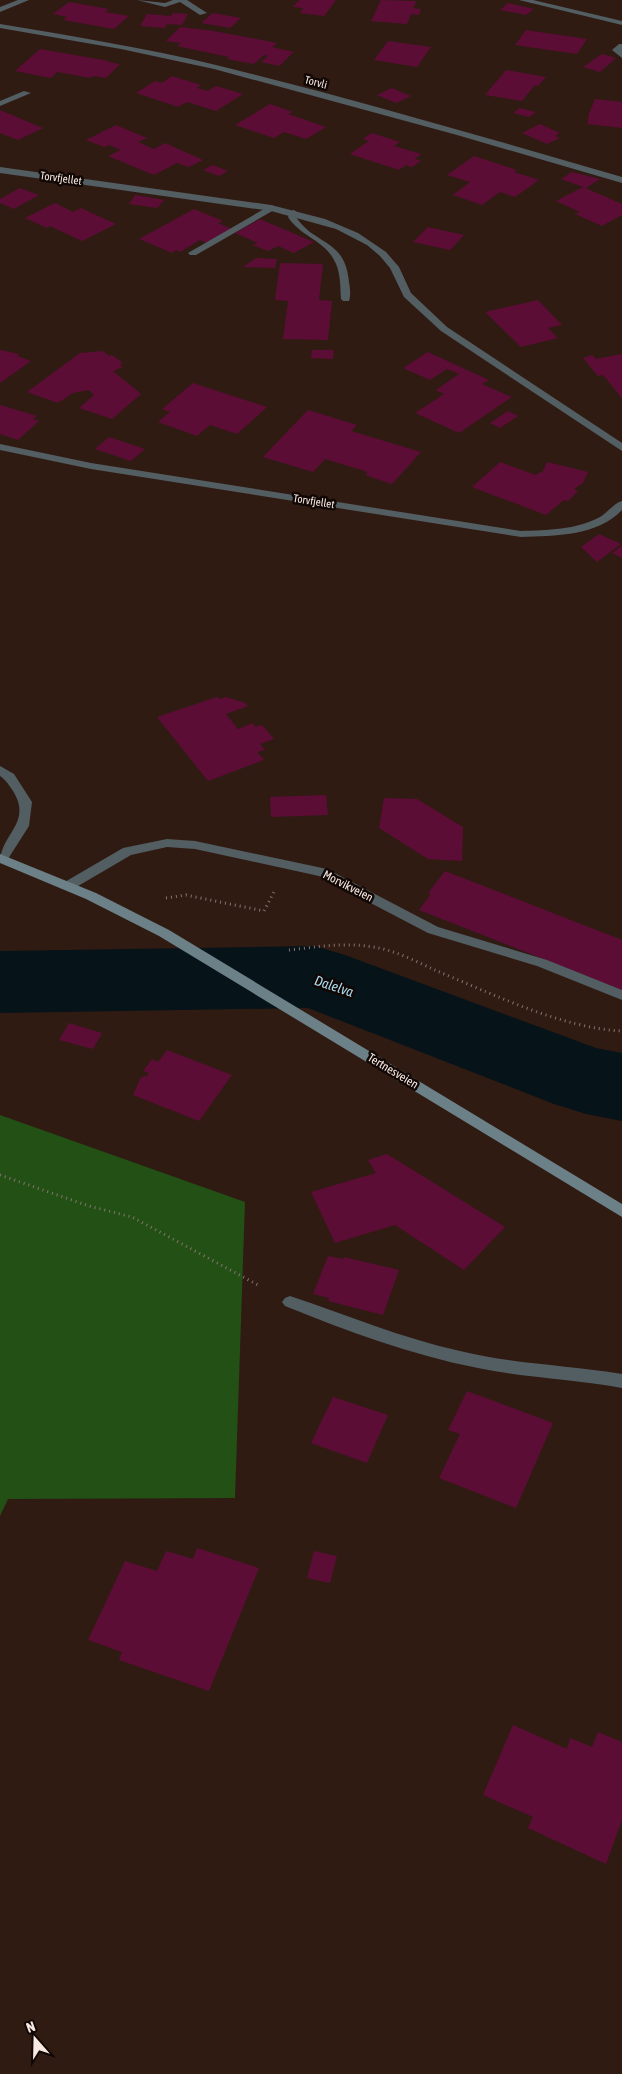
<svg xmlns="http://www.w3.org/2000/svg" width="622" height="2074" font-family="'Asap Condensed',sans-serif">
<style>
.green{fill:#225015}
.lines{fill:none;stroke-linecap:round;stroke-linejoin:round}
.river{fill:#061319;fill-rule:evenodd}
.building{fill:#5b0d36}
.path{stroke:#86746d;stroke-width:3;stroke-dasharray:1 4;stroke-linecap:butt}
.service{fill:#525e62;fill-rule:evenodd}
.minor{fill:#525e62;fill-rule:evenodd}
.secondary{fill:#6c8087;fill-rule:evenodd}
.labels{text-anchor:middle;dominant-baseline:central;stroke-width:5;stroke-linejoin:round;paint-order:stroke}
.far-street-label{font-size:11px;fill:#f8e9e3;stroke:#110805}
.street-label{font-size:12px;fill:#f8e9e3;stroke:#110805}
.water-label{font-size:14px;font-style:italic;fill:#adddf3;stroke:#110805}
</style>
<rect width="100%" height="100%" fill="#301b13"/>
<!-- green -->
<path class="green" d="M0 1115 245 1202 235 1498 8 1499 0 1516Z"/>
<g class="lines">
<!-- river -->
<path class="river" d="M315 946 345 955 596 1048 622 1053V1121L586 1114 554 1104 308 1008 0 1013V951Z"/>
</g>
<!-- building -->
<path class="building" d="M299 0H336L324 16 300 13 303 8 293 7Z
M381 0 417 1 413 8 421 9 419 15 411 14 407 24 371 21Z
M69 2 109 9 105 12 129 16 114 29 63 20 67 17 53 14Z
M508 3 534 9 526 15 500 10Z
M173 13 188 14 182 25 167 24 165 28 140 26 147 14 171 16Z
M213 13 241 18 230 28 201 23Z
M180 27 214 31 277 43 272 47 294 52 279 66 261 62 268 56 264 55 254 64 227 59 229 57 177 46 181 43 166 41Z
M526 30 587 39 577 54 515 45Z
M388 41 431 47 417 67 374 60Z
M40 49 109 61 108 62 120 64 106 78 93 76 91 78 57 72 51 78 15 71Z
M602 54 616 58 600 72 583 67Z
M506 70 546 77 538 86 535 85 522 101 485 95Z
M172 76 201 85 197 88 208 91 216 86 243 94 216 111 187 102 178 107 136 93 155 81 162 83Z
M392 88 411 96 396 103 377 95Z
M595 99 622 102V128L587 124 589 116H588Z
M270 104 293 112 288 114 326 127 306 139 284 132 274 138 235 125Z
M520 108 536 112 529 117 513 113Z
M0 110 43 128 18 140 0 133Z
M540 124 560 133 555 136 560 138 547 144 522 133Z
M116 125 147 138 138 142 154 149 165 143 203 160 189 167 177 163 154 175 108 156 121 150 109 145 104 147 86 140Z
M372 133 400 142 394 146 421 154 415 159 421 161 412 167 406 165 399 170 350 154 369 141 363 139Z
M474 156 517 170 514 172 539 180 515 197 500 192 482 205 453 195 470 182 447 175Z
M213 165 228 171 219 176 203 170Z
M572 172 600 179 586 188 561 179Z
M583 187 622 204V215L602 226 575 214 580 212 556 201Z
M20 188 39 195 14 209 0 203V199Z
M135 195 164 200 157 208 129 204Z
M55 203 73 212 81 208 116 224 82 241 50 226 47 228 25 218Z
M194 209 223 221 218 223 232 229 207 243 200 240 180 252 176 250 172 253 139 239Z
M260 219 281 228 314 242 294 253 278 246 268 251 253 245 258 243 235 233Z
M428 227 464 235 450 250 413 242Z
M256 258 277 259 275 268 243 267Z
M280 263 323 264 319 300 332 301 328 340 283 339 288 301 275 300Z
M538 300 562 325 548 328 558 338 521 347 485 312Z
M0 350 19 354 17 356 31 361 0 383Z
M312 350H334L333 359 311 358Z
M103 351 109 356 112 355 123 363 120 365 123 367 113 371 141 394 112 419 79 408 94 395 89 390 73 393 58 403 27 392 80 353Z
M428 352 489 380 482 384 512 397 459 433 415 413 444 394 436 390 459 374 447 369 430 380 403 368Z
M622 354V398L603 375 598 376 583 358 592 355 596 359Z
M193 383 267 407 237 434 210 425 197 436 158 422 170 412 162 409Z
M0 405 37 416 33 419 39 421 18 440 0 434Z
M308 410 357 425 351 431 421 452 392 484 365 475 368 472 325 459 313 472 263 457Z
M508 411 518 416 500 428 490 423Z
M109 437 145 449 131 461 95 449Z
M500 462 536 475 540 472 542 473 547 462 588 472 583 483 574 489 578 491 568 501 564 500 546 515 472 487Z
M599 534 621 544 597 562 581 547Z
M622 546V558L612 553Z
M217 697 220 699 226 697 245 703 248 706 226 714 238 729 253 723 255 727 262 725 274 739 260 744 265 750 257 752 264 760 208 781 157 717Z
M326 795 328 815 271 817 270 797Z
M384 798 417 799 463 827 462 861 428 859 379 828Z
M445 871 622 940V990L419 910 431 894 428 893Z
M69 1023 102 1033 93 1049 59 1040Z
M167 1050 232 1075 199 1121 133 1095 141 1077 147 1076 149 1073 143 1071 152 1059 158 1062Z
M387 1154 505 1227 464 1270 395 1225 335 1243 311 1192 376 1173 368 1160Z
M328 1256 343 1259 344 1257 399 1270 383 1315 328 1301 329 1298 313 1294Z
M467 1391 553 1423 516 1508 439 1478 460 1434 448 1430Z
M333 1397 388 1415 367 1463 311 1443Z
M197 1548 259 1568 209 1691 119 1660 122 1652 88 1640 125 1561 157 1571 166 1551 193 1559Z
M314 1551 337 1556 330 1583 307 1578Z
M513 1725 567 1749 570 1738 592 1747 598 1732 622 1742V1820L606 1864 528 1828 533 1817 483 1795Z"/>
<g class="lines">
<!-- path -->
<path class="path" d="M166 898 186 895 264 911 274 892
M289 950C317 947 345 942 373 947 395 950 417 962 437 971 493 994 561 1028 622 1031
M0 1175 89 1206 132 1217 260 1286"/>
<!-- service -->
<path class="service" d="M137 0 165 3 173 0H187L207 13 200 15 180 2 165 7Z
M619 44H622V58L612 50Z
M24 91 31 93 0 106V101Z
M271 205 274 206V210L196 255H190L188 253Z
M294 210 298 213 296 217C315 246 345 238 349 282 350 288 351 295 349 301H343L341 299C340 286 341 272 334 260 325 241 300 236 288 217L291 211Z
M0 766 14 774 32 802 29 826 6 862 0 863C0 834 33 823 13 791 9 785 6 780 0 776Z
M167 839 195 841 327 869 438 927 547 960 622 990V1000L537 966 428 933 319 876 195 849 167 847 131 855 73 889H63L62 886 63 883 123 848Z
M290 1296C347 1315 401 1338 460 1351 513 1364 568 1365 622 1374V1388C574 1379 525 1378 478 1368 411 1355 347 1331 285 1306L282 1302 285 1298Z"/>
<!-- minor -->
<path class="minor" d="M18 0H29L0 12V7Z
M519 0H533L622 21V25Z
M0 24C72 36 145 48 216 65 352 98 487 138 622 177V183L457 135 214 69 121 49 0 28Z
M0 167 271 205 325 219 358 233 386 252 399 267 411 293 447 327 622 443V451L441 331 404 297 390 268 380 256 367 245 336 229 271 211 0 173Z
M0 444 91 463 521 531C547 530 576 530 600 517 607 513 614 503 622 501V510C598 536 554 536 521 537L91 469 0 450Z"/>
<!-- secondary -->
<path class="secondary" d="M0 854 96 893 169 930 622 1204V1217L159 936 86 899 0 863Z"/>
</g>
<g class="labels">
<!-- far-street labels -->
<g class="far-street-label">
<text transform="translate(316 82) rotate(15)">Torvli</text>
<text transform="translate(61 178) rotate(8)">Torvfjellet</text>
<text transform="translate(314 501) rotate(9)">Torvfjellet</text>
</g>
<!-- street labels -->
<g class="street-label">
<text transform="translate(348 886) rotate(27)">Morvikveien</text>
<text transform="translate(393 1071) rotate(31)">Tertnesveien</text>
</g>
<!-- water labels -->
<g class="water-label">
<text transform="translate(334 986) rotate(18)">Dalelva</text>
</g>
</g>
<!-- north arrow -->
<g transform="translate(35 2039) rotate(340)" stroke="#110805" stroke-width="4" paint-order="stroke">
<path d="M0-4L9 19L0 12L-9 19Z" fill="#f8e9e3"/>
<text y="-8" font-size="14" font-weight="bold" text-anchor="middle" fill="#f8e9e3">N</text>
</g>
</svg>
